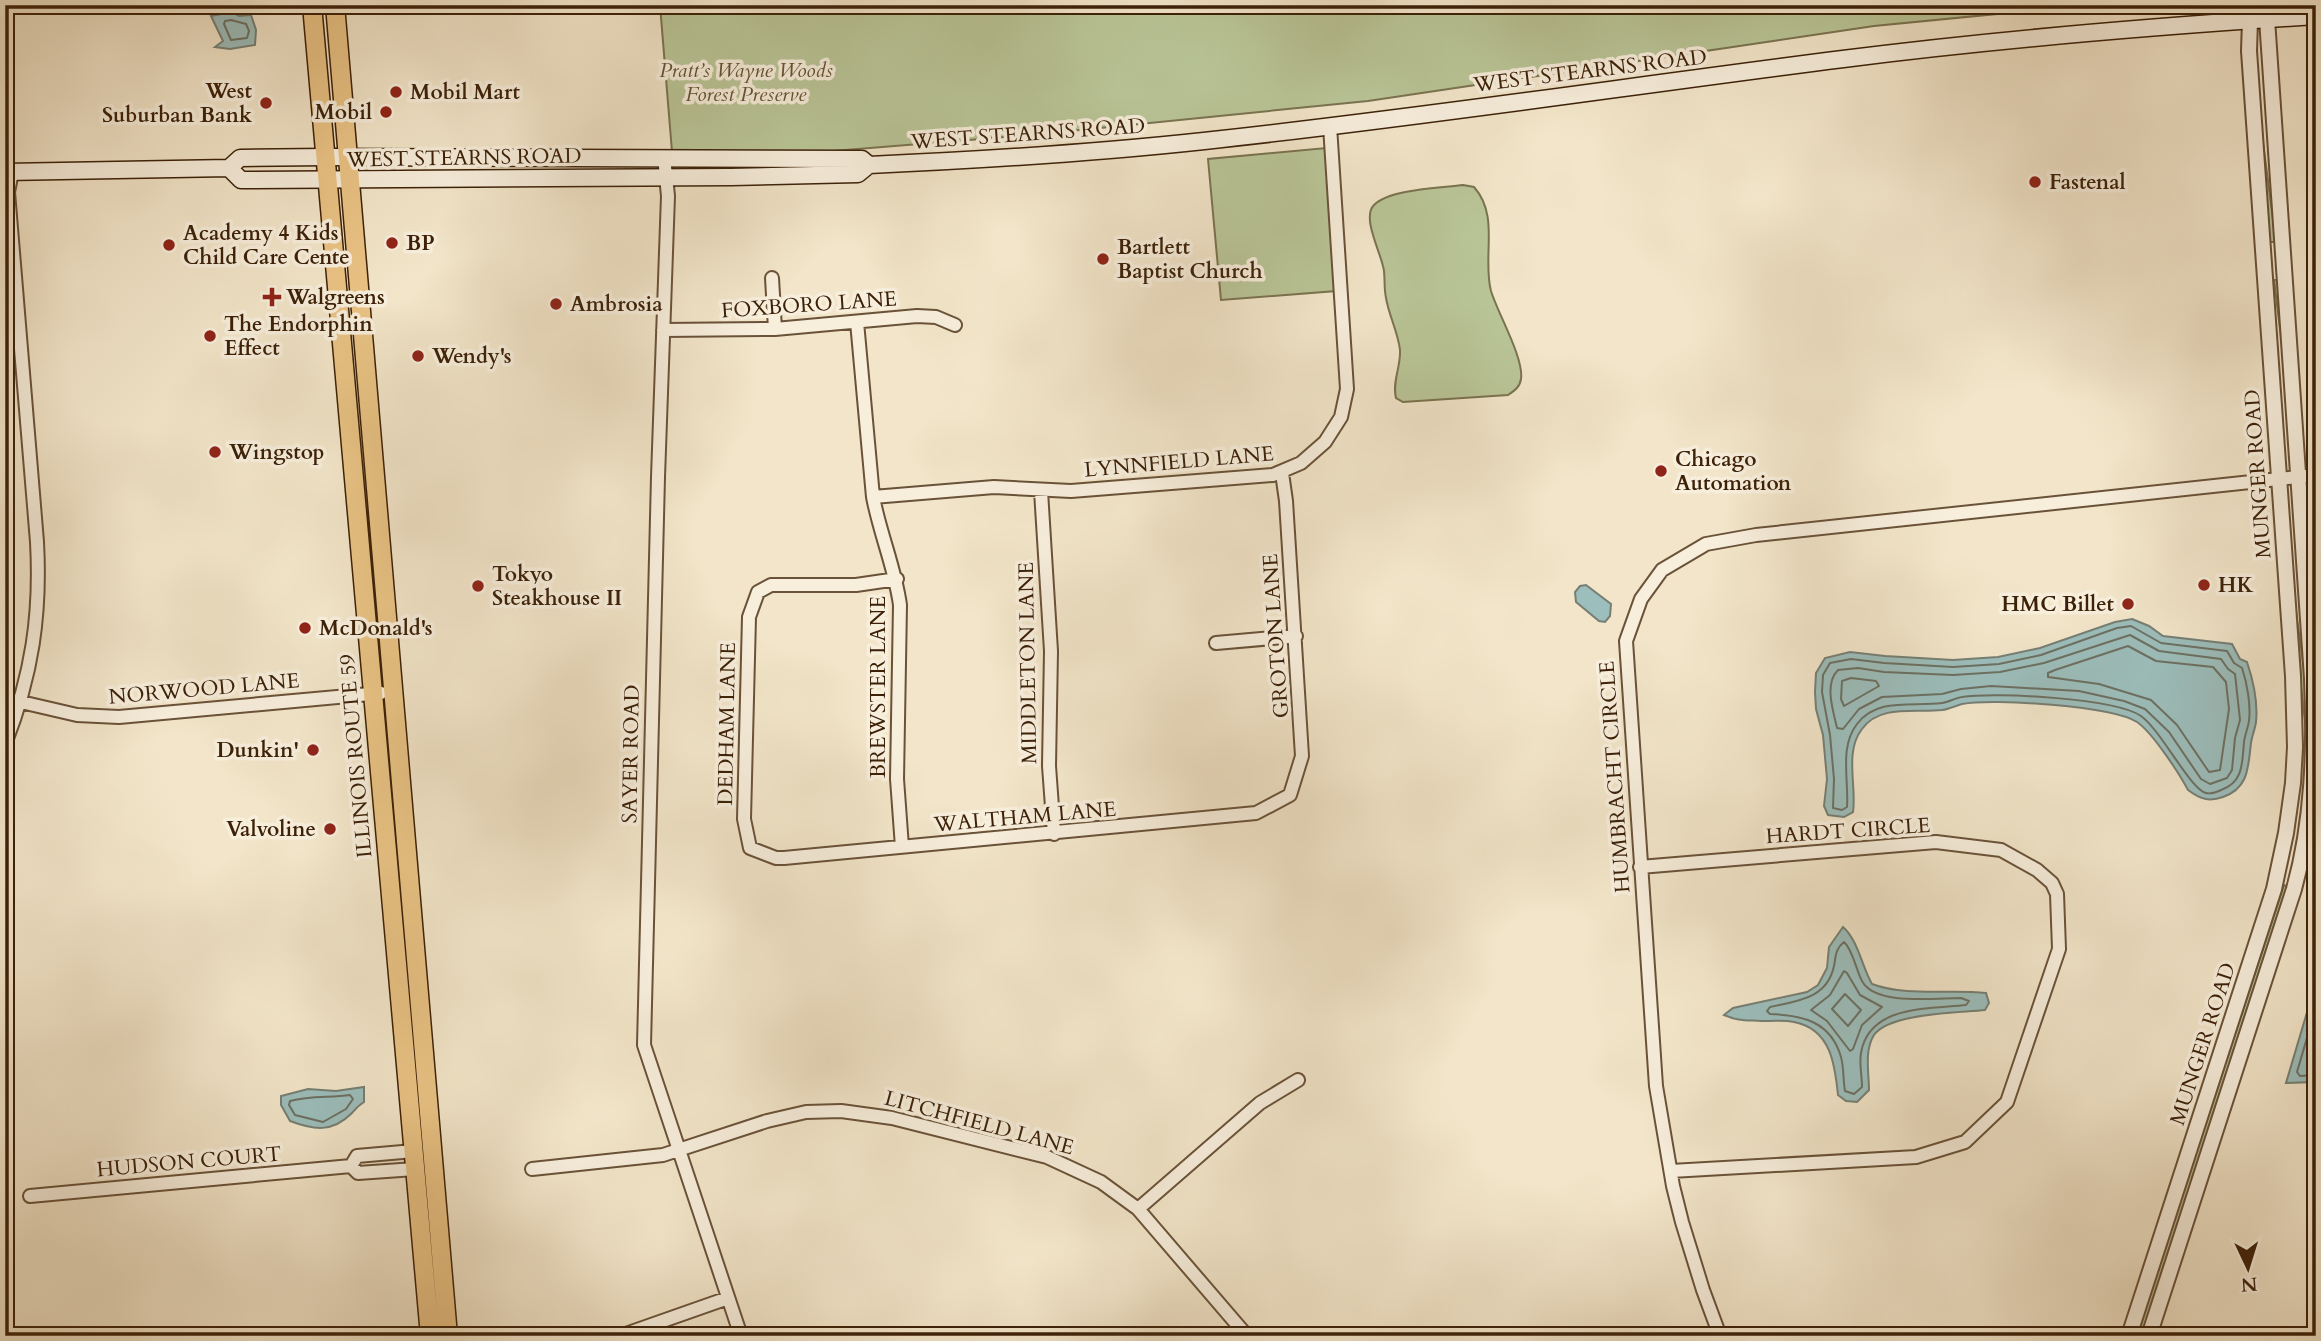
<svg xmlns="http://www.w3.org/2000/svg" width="2321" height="1341" font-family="Cardo,serif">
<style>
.green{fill:#b9c597;stroke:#7a7350;stroke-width:2}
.water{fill:#9cbebc;stroke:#767f74;stroke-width:2}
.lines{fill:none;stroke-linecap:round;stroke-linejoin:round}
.shore{stroke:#6c7062;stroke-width:2}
.minor-casing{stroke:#6a5238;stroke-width:16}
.tertiary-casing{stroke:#6a5238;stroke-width:18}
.secondary-casing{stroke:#3c2108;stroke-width:19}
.primary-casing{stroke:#3c2108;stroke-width:21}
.minor{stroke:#f7eedc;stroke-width:12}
.tertiary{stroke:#f7eedc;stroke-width:14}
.secondary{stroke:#f7eedc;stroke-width:16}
.primary{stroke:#e9c284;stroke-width:18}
.poi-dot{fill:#8f2418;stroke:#f7eedc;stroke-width:2.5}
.labels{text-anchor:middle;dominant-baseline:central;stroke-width:7;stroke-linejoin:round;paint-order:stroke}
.park-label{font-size:21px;font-style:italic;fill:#625233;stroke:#f7eedc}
.street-label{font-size:21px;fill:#3c2108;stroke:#f7eedc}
.poi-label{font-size:21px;font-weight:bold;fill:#3c2108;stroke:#f7eedc;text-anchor:start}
</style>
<rect width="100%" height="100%" fill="#f2e5c9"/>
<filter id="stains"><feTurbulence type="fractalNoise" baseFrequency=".00286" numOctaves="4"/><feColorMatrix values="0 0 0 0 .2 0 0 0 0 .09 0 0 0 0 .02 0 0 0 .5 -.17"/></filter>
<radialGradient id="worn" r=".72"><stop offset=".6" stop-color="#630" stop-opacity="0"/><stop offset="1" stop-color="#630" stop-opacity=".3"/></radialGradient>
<!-- green -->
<path class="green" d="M660 5H2089L1874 26 1368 101 1030 135 673 164Z
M2260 135H2262L2276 242H2269Z
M1326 148 1336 291 1221 300 1208 159Z
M1463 185 1474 187C1500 216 1482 257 1491 291 1498 314 1524 358 1521 379 1520 387 1514 391 1508 395L1403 402 1396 398C1392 382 1401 366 1400 350 1398 332 1389 316 1386 298 1384 289 1385 280 1384 271 1382 254 1361 218 1374 205 1389 189 1441 188 1463 185Z
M2274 280H2279L2284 345H2282Z
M2294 598 2306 682V730L2299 670Z
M2284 885 2288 887 2143 1336H2138L2146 1306Z"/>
<!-- water -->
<path class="water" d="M232 12 239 16 251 15 256 30 255 45 230 49 215 47 223 41 211 16Z
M1586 585 1611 604 1610 616 1605 622 1599 621 1576 602 1575 592 1580 586Z
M2132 619 2149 626 2163 636 2232 644 2240 659 2247 662C2253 680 2258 703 2256 722 2255 729 2252 736 2251 743 2248 767 2249 788 2223 797 2209 802 2200 799 2188 790 2179 773 2152 732 2137 722 2112 706 1993 698 1962 704 1955 706 1949 709 1942 710 1915 713 1880 704 1862 729 1844 752 1857 787 1853 812L1844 817 1828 815 1824 806 1827 779 1823 735 1816 709 1815 692 1816 673 1825 658 1850 652 1885 656 1953 660 1998 657 2040 648 2115 622Z
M1843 927C1858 940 1862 967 1872 984 1907 997 1949 989 1986 993L1989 1003 1985 1010C1959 1013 1889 1013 1874 1035 1864 1051 1869 1073 1869 1090L1857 1102 1846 1101 1838 1095C1835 1065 1831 1029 1794 1022 1784 1020 1772 1021 1761 1021 1747 1020 1737 1021 1724 1015L1733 1008 1807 992 1818 985 1827 968 1829 947Z
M2316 982V1082L2286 1083Z
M364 1087V1102C359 1105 356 1108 352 1113 332 1133 314 1130 290 1121L281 1105V1096L308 1089 336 1091Z"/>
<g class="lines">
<!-- shore -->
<path class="shore" d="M231 20 246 24 249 31 247 38 231 40 224 24 225 21Z
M2131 626 2161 643 2227 651 2234 663 2242 668C2247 683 2251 705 2249 721 2248 728 2245 734 2244 742 2242 762 2244 782 2221 790 2217 792 2210 794 2206 793 2190 789 2161 730 2141 716 2115 698 1994 692 1962 697 1955 698 1949 702 1942 703 1913 707 1877 697 1857 724 1839 747 1849 780 1847 807L1842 810 1833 808 1834 779 1830 735 1822 692 1823 675 1830 663 1851 659 1884 663 1953 667 1999 664 2041 655 2117 628Z
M2130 635 2159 651 2221 659 2228 669 2235 674 2240 720 2235 738 2232 770 2227 778 2210 784 2201 779 2169 732 2145 709 2124 701 2079 691 1991 686 1961 689 1942 694 1882 697 1859 709 1843 729 1837 728C1833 710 1824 684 1838 670L1858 668 1884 672 1953 675 2000 672 2044 663Z
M2128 646 2156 661 2213 667 2226 682 2229 709 2220 770 2209 772 2177 725 2151 700 2099 684 2048 677V673L2055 670Z
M1851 678 1876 681 1879 686 1844 706 1841 699 1842 681Z
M1844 942C1853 950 1856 970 1862 981 1875 1006 1935 998 1961 998L1969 1001 1966 1005C1928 1009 1869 1005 1861 1053 1859 1064 1862 1076 1862 1087L1854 1094 1845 1091C1843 1080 1844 1068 1841 1057 1831 1022 1803 1015 1770 1014L1767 1011 1770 1007C1797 1001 1827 999 1834 966 1836 956 1835 949 1844 942Z
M1844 971 1847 973 1860 995 1882 1007 1862 1025 1853 1049 1850 1051 1827 1021 1811 1010 1830 995Z
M1845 994 1861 1010 1848 1026 1832 1009Z
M2316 1007 2297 1072 2300 1076 2316 1075
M350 1095 353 1099 346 1109 323 1122 295 1115 289 1105 290 1101C311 1095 330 1098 350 1095Z"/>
<!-- minor casing -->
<g class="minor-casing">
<path id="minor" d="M2250 5V20
M664 157 668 196 658 477 644 1045 741 1336
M772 278 775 329
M857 322 873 497C880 534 895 568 900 605L897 779 902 847
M663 330 775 329 917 316 936 317 955 325
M1041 491 1051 651 1049 766 1054 834
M873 497 994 487 1071 491 1273 475 1301 463 1325 442 1341 417 1347 389 1330 126
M897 579 856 585H771L758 592 749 617 744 819 750 848 776 858H784L1256 813 1290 795 1302 756 1286 501 1282 473
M1216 643 1296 636
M21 702 77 715 119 717 381 693
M5 744C32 675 41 615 37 542L8 192 12 172
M1640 867 1936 842 2001 850 2037 870 2052 883 2057 894 2059 949 2007 1102 1965 1142 1916 1157 1671 1171
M351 1166 357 1156 414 1151
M532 1169 663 1155 767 1121 806 1112 841 1111 892 1118 1047 1157 1101 1182 1138 1209 1247 1336
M30 1196 351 1166 358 1173 415 1169
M1138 1209 1260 1103 1298 1080
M620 1336 728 1298
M1720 1336 1703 1290 1682 1222 1673 1186 1656 1086 1626 641 1641 599 1662 570 1706 544 1756 535 2316 475"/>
</g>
<!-- tertiary casing -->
<g class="tertiary-casing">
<path id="tertiary" d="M2129 1336 2274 889 2286 833 2293 783 2295 747 2293 676 2249 51 2250 20
M2149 1336 2294 889C2313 821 2315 748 2312 678L2267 19"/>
</g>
<!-- secondary casing -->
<g class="secondary-casing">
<path id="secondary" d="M229 168 241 180 731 177 858 174 869 165C981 160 1093 153 1204 141 1418 118 1630 86 1843 59 2000 39 2158 26 2316 16
M5 172 229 168 240 158 326 157 862 159 869 165"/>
</g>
<!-- primary casing -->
<g class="primary-casing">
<path id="primary" d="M312 5 430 1336
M335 5 448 1336"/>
</g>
<!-- minor -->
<use href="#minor" class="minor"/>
<!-- tertiary -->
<use href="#tertiary" class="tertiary"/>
<!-- secondary -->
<use href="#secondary" class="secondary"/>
<!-- primary -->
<use href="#primary" class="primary"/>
</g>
<!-- markers -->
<g class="poi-dot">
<circle cx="396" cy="92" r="7"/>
<circle cx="266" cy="103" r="7"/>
<circle cx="386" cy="112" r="7"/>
<circle cx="2035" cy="182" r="7"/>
<circle cx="392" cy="243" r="7"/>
<circle cx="169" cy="245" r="7"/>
<circle cx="1103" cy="259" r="7"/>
<path d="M268.5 286.5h7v7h7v7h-7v7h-7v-7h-7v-7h7z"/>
<circle cx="556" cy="304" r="7"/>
<circle cx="210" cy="336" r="7"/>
<circle cx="418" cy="356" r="7"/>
<circle cx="215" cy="452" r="7"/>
<circle cx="1661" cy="471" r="7"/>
<circle cx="2204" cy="585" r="7"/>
<circle cx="478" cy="586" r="7"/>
<circle cx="2128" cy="604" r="7"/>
<circle cx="305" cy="628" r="7"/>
<circle cx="313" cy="750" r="7"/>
<circle cx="330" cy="829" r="7"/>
</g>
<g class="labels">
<!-- park labels -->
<g class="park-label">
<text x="746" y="70">Pratt’s Wayne Woods<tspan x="746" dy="24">Forest Preserve</tspan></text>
</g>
<!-- street labels -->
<g class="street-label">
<text transform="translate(1590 71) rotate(-7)">WEST STEARNS ROAD</text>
<text transform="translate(1028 134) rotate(-4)">WEST STEARNS ROAD</text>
<text transform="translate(464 158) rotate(-1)">WEST STEARNS ROAD</text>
<text transform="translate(809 305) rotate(-4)">FOXBORO LANE</text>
<text transform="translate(1179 462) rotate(-5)">LYNNFIELD LANE</text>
<text transform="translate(2258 474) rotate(-94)">MUNGER ROAD</text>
<text transform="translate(1276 636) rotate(-94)">GROTON LANE</text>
<text transform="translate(1028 663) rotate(-91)">MIDDLETON LANE</text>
<text transform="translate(878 687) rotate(-90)">BREWSTER LANE</text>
<text transform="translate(204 689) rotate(-5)">NORWOOD LANE</text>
<text transform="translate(727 724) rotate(-89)">DEDHAM LANE</text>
<text transform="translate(631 754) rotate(-89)">SAYER ROAD</text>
<text transform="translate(356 756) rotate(-95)">ILLINOIS ROUTE 59</text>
<text transform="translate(1615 777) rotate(-94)">HUMBRACHT CIRCLE</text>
<text transform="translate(1025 817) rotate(-5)">WALTHAM LANE</text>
<text transform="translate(1848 831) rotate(-4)">HARDT CIRCLE</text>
<text transform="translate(2203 1044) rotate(-72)">MUNGER ROAD</text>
<text transform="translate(979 1123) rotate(15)">LITCHFIELD LANE</text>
<text transform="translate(189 1162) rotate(-5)">HUDSON COURT</text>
</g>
<!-- poi labels -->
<g class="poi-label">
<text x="252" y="91" text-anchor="end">West<tspan x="252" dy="24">Suburban Bank</tspan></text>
<text x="410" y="92">Mobil Mart</text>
<text x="372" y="112" text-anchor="end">Mobil</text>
<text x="2049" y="182">Fastenal</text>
<text x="183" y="233">Academy 4 Kids<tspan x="183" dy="24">Child Care Cente</tspan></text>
<text x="406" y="243">BP</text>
<text x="1117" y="247">Bartlett<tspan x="1117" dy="24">Baptist Church</tspan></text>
<text x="286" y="297">Walgreens</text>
<text x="570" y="304">Ambrosia</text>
<text x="224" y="324">The Endorphin<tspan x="224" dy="24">Effect</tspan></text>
<text x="432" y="356">Wendy's</text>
<text x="229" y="452">Wingstop</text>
<text x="1675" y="459">Chicago<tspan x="1675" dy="24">Automation</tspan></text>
<text x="492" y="574">Tokyo<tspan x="492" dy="24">Steakhouse II</tspan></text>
<text x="2218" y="585">HK</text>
<text x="2114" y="604" text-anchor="end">HMC Billet</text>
<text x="319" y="628">McDonald's</text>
<text x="299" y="750" text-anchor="end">Dunkin'</text>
<text x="316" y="829" text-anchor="end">Valvoline</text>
</g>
</g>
<!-- margin -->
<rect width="2321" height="1341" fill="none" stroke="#f2e5c9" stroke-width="28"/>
<rect x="7" y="7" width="2307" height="1327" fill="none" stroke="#3c2108" stroke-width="3.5"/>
<rect x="14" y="14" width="2293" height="1313" fill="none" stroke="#3c2108" stroke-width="2"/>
<!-- north arrow -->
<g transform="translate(2248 1268) rotate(176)" stroke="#f7eedc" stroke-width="5" paint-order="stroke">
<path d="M0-5L12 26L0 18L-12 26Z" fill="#3c2108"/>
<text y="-10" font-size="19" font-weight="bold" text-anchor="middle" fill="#3c2108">N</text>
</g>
<rect width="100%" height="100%" filter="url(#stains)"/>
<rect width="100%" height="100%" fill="url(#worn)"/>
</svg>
